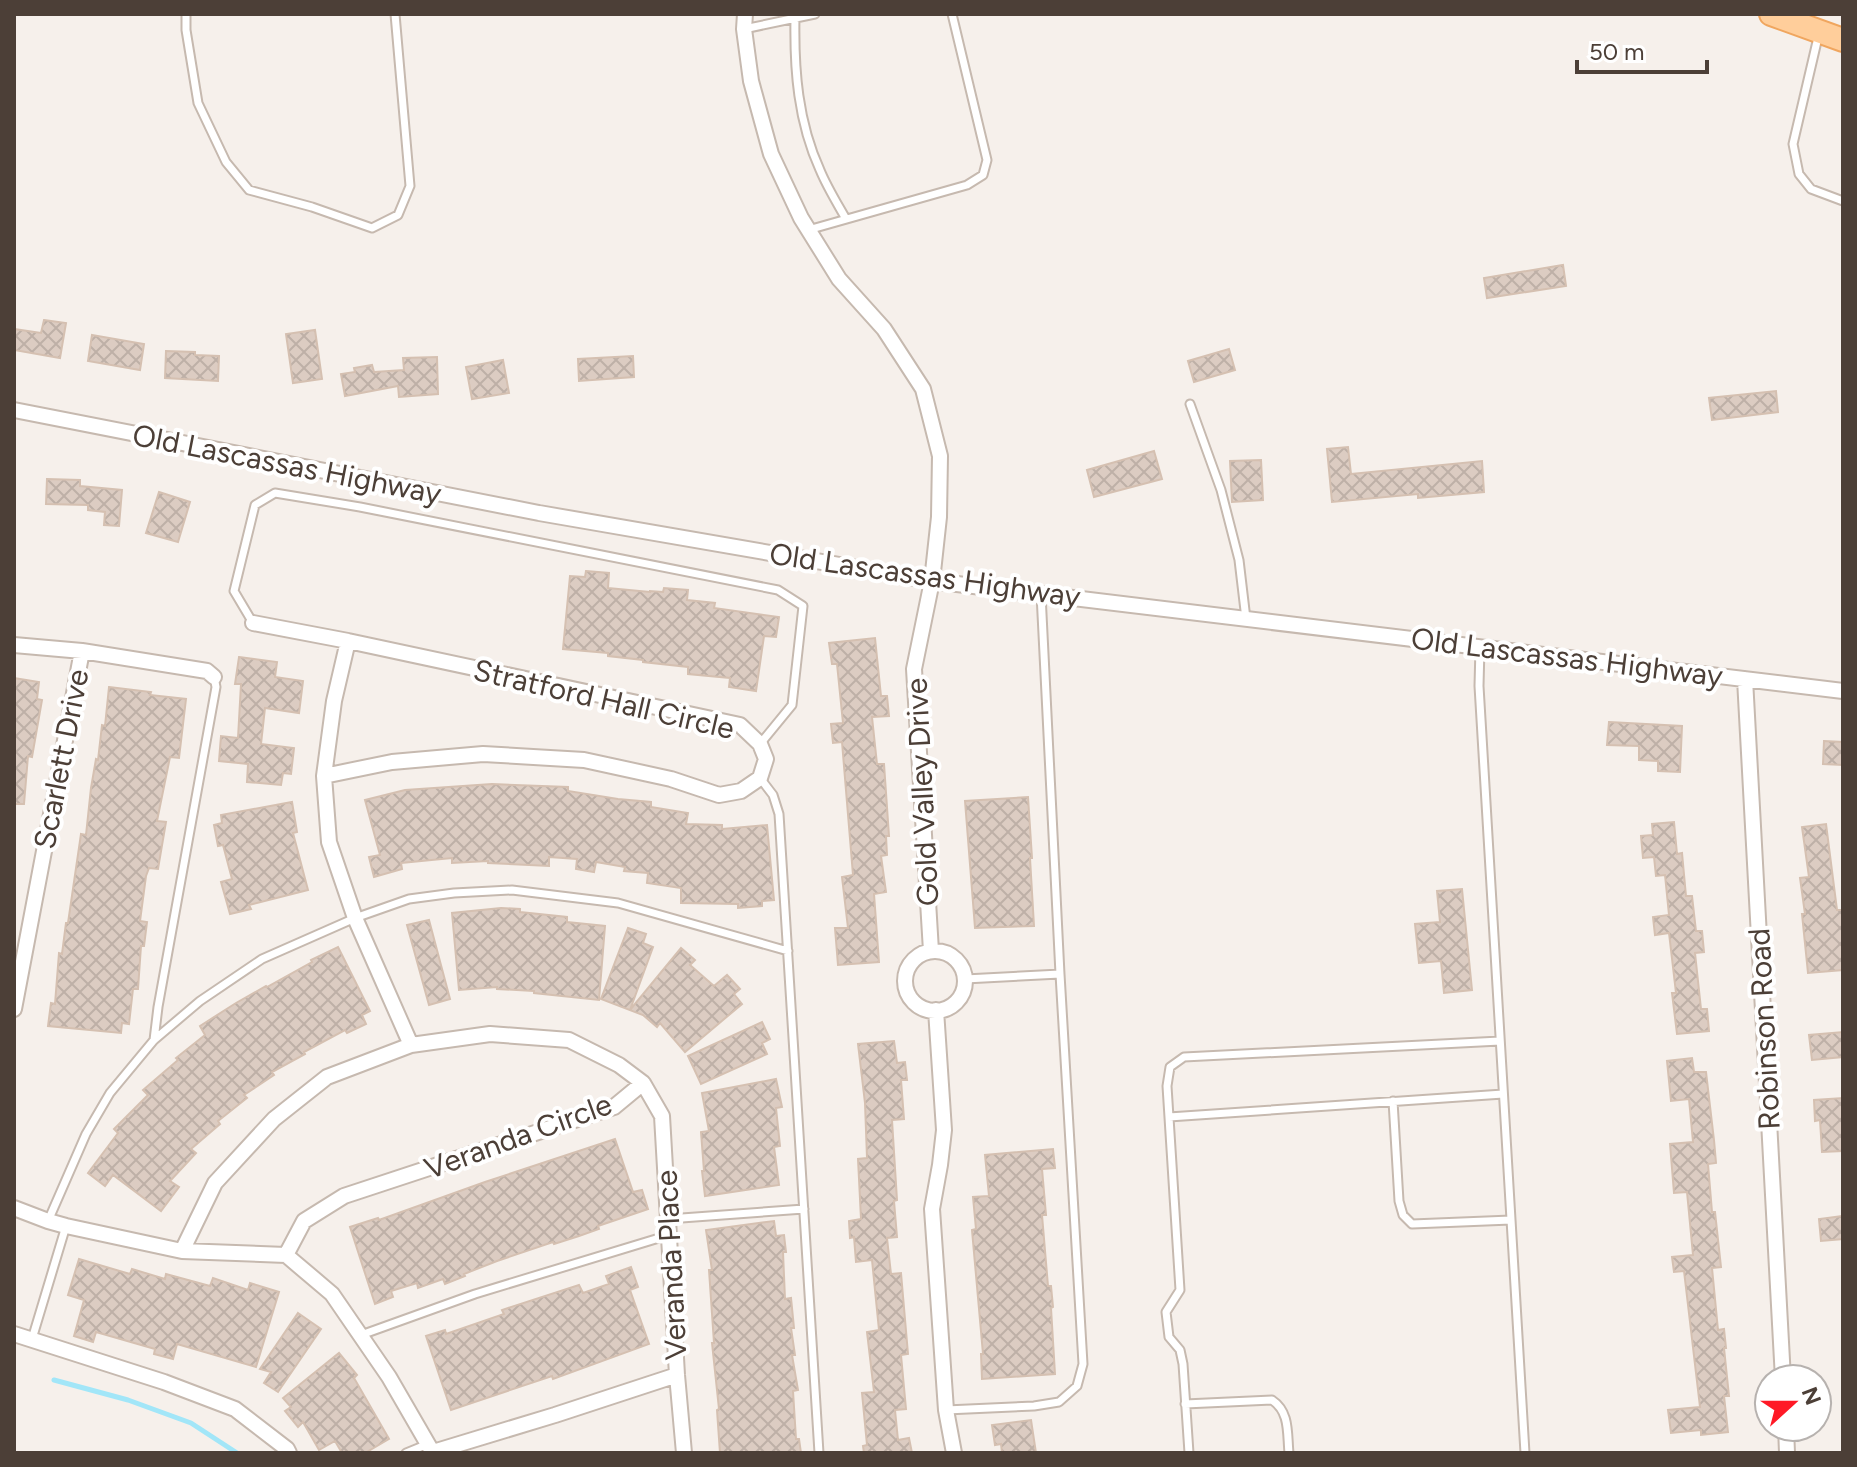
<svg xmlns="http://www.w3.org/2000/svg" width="1857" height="1467" font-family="Figtree,sans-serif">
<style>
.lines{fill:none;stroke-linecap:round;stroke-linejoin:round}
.stream{stroke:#a2e6f8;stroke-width:5}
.building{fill:url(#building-cross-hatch);stroke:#d5c0b1;stroke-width:2}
.service-casing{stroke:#c6b9af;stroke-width:11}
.minor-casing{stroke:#c6b9af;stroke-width:18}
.primary-casing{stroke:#f0a65f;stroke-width:26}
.service{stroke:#fff;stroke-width:7}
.minor{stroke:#fff;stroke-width:14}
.primary{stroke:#ffce9b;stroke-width:22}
.labels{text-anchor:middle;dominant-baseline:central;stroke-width:8;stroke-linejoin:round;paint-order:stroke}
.street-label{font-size:30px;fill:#4c3f37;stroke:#fff}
</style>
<defs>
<pattern id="building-cross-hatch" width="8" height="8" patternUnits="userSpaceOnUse" patternTransform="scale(2)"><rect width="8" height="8" fill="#dcccc2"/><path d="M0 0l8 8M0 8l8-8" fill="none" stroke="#beb0a7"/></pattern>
</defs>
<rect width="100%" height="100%" fill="#f6f0eb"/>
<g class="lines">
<!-- stream -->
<path class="stream" d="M54 1380 128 1400 191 1423 237 1453"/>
</g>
<!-- building -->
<path class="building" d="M1563 265 1566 286 1487 298 1484 278Z
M44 320 66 323 60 358 14 350V329L41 333Z
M315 330 322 379 293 383 286 334Z
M92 335 144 344 140 370 88 361Z
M1229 349 1235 370 1194 382 1188 361Z
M166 351 195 352V355L219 356 218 381 165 378Z
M633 356 634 377 579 381 578 359Z
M437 357 438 394 399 397 398 386 345 396 341 374 355 372 354 368 372 365 374 372 404 370 403 358Z
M503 360 509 393 472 399 466 367Z
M1776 391 1778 412 1712 420 1709 398Z
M1348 447 1351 474 1482 461 1484 492 1418 498V494L1332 502 1327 449Z
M1154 451 1162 479 1094 497 1087 470Z
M1261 460 1263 500 1232 502 1230 461Z
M47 479 80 480V486L122 490 119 526 104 525 105 512 88 510V505L46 504Z
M159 492 190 502 178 542 146 533Z
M586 571 609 573 608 588 650 592V591L663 592 664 588 688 590 687 600 715 603 714 608 779 617 776 637 764 636 756 691 729 687 730 678 688 674V667L643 662V660L608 656V653L563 649 570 576 585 577Z
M875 638 881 696H887L889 716 872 717 877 764H884L889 836H886L887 855 881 856 886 892 874 894 879 962 838 965 835 928H848L842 877 853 875 842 742 833 743 831 724 843 723 837 664H832L829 643Z
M239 657 277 662 275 677 303 681 299 713 265 708 261 744 294 748 291 774 283 773 281 785 247 782 248 764 219 761 221 736 238 738 241 684H235Z
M14 678 39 682 37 699 42 700 32 757 28 756 24 804H14Z
M109 687 151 692 150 695 186 699 179 758 170 757 157 821 166 822 158 869 149 868 146 876 140 921 147 922 144 946H141L138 989H133L129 1024 122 1023 121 1033 48 1026 51 1003 55 1004 59 953 62 954 66 923H68L81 834 86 835 91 788 96 759 98 760 102 725 105 726Z
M1609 722 1682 726 1680 772 1658 771V761L1639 760V746L1607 745Z
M1824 741 1843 742V765L1823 764Z
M492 784 568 787V791L618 799 651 802V807L688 813 686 824 722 825V829L767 825 774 900 762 901V906L738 908V904L681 903V888L647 883 648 873 624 871 625 867 596 862 594 872 576 869 577 859 549 857V866L488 863V861L452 863V858L401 863 402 869 374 877 369 857 380 855 365 800 405 790Z
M1028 797 1032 858H1030L1034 926 975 928 965 801Z
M292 802 297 832 293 833 308 890 249 905 251 909 230 914 221 882 232 879 223 845 218 846 214 825 222 823 221 815Z
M1674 822 1677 854 1682 853 1686 896H1692L1696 931H1702L1704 952 1695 953 1701 1009H1707L1709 1031 1677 1034 1672 993H1676L1669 933 1655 935 1653 917 1669 915 1665 875 1656 876 1654 857 1643 858 1641 836 1653 835 1652 824Z
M1826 824 1837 910H1843V970L1808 973 1802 914H1805L1800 878 1809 877 1802 827Z
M1462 889 1472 990 1444 993 1441 961 1419 963 1415 924 1440 922 1437 891Z
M501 908 520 909V912L567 917V922L605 926 599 1000 534 993V991L497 989V987L459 990 452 913Z
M429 920 450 999 429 1005 407 925Z
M628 928 646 934 643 943 653 947 630 1010 681 948 695 960 690 965 714 986 727 975 740 989 734 994 742 1004 685 1052 660 1023 657 1027 643 1015 601 999Z
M338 947 370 1011 362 1015 366 1024 347 1033 345 1030 304 1052 305 1054 272 1072 274 1075 244 1095 247 1098 218 1121 220 1124 191 1149 196 1153 170 1181 179 1187 161 1211 113 1175 105 1186 88 1173 118 1133 114 1129 148 1095 143 1090 178 1060 176 1058 205 1035 200 1026 236 1003 266 986 267 987 312 962 311 960Z
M762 1022 770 1039 762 1043 767 1054 701 1084 688 1056Z
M1843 1032V1057L1812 1060 1809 1035Z
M894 1041 897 1063 905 1062 907 1080H901L904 1119 892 1120 897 1200 894 1201 897 1237 887 1238 891 1274 901 1273 908 1354 901 1355 906 1409 895 1410 898 1440 909 1438 912 1453H864L863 1446 867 1445 862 1393 874 1392 867 1332 879 1330 872 1260 856 1262 854 1237 850 1238 849 1221 861 1219 858 1159 867 1158 865 1103 858 1044Z
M1692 1058 1694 1072H1706L1714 1140 1716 1163 1708 1164 1712 1212H1715L1721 1267 1712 1268 1718 1330 1724 1329 1726 1348H1724L1729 1396H1724L1728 1432 1701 1435V1430L1671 1433 1668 1410 1700 1407 1684 1271 1674 1272 1672 1257 1693 1255 1687 1192 1674 1193 1670 1144 1693 1142 1689 1099 1671 1101 1667 1061Z
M776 1079 782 1107 776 1108 780 1146 774 1147 779 1185 705 1196 702 1171H704L701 1132 709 1131 702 1093Z
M1843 1098V1151L1822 1152 1820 1120 1815 1121 1814 1100Z
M615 1139 633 1192 642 1190 648 1209 598 1226 599 1229 579 1236 554 1244 553 1242 497 1261 464 1274 465 1276 445 1284 443 1279 418 1288 417 1283 391 1291 393 1297 375 1304 350 1227 378 1218 379 1220 485 1182Z
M1053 1149 1055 1168 1042 1169 1046 1215H1042L1048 1286H1051L1053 1307 1051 1308 1055 1374 982 1379 981 1354H983L972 1230 976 1229 973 1197 989 1196 985 1155Z
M1843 1216V1239L1821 1241 1819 1219Z
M774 1221 776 1236 784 1235 786 1252H783L785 1299 791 1298 794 1328H791L795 1355H792L798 1390 793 1391 796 1439H799L801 1453H720L717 1410 719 1409 712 1343H714L709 1270H712L706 1230Z
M79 1259 130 1274 132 1269 165 1279 166 1274 210 1286 213 1278 248 1290 250 1283 279 1292 256 1367 177 1344 173 1359 154 1354 155 1349 96 1332 93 1342 74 1336 84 1300 68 1295Z
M631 1267 638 1287 630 1290 649 1344 553 1379 552 1376 451 1410 426 1336 445 1330 446 1334 504 1314 502 1310 579 1285 583 1293 609 1284 606 1276Z
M298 1313 321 1329 278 1392 264 1383 271 1372 260 1369Z
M339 1353 357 1375 354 1378 389 1439 365 1453H342L335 1441 319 1450 303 1422 298 1427 285 1411 291 1407 283 1398Z
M1031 1420 1036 1453H1002L1001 1444 995 1445 992 1425Z"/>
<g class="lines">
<!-- service casing -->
<g class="service-casing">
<path id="service" d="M186 14V30L198 103 226 162 249 190 312 207 372 228 398 215 410 186 395 14
M795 18C794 70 798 122 820 170 827 187 837 203 846 219
M744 29 815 14
M1819 33 1793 144 1799 174 1811 189 1843 201
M808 230 967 185 983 175 987 160 952 14
M1190 404 1221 490 1239 560 1246 619
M253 623 234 591 255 505 275 493 360 507 778 590 803 606 792 705 760 744
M1480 647 1479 686 1525 1453
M760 778 773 795 779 814 819 1453
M965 979 1060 974
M154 1040 158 1007 216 687 214 677
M1393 1101 1399 1201 1403 1215 1412 1224 1511 1220
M1169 1117 1503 1094
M668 1219 804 1209
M48 1221 86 1134 110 1093 154 1040 200 1001 262 959 355 918 409 899 454 893 512 890 618 903 788 951
M361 1335 475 1294 669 1235
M32 1339 66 1226
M1185 1404 1272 1400C1290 1412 1287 1433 1289 1453
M946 1410 1034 1406 1059 1402 1077 1386 1083 1364 1060 974 1041 594
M406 1453 428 1444
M1189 1453 1183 1364 1180 1350 1169 1337 1166 1312 1180 1290 1167 1086 1170 1067 1184 1057 1500 1041"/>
</g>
<!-- minor casing -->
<g class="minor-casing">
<path id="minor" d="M745 14 744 29 751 81 771 154 801 218 839 279 884 329 923 389 940 456 939 517 932 581 914 669 931 951
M14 410 539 513 932 581 1843 691
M253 623 348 641 740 725 760 744 766 759 760 778 741 791 719 795 671 779 584 760 483 754 392 762 324 776
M348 641 334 701 324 776 329 842 355 918 411 1045
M14 645 82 651 207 671 214 677
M1745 679 1783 1379
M905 981a30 30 0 1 1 60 0a30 30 0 1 1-60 0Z
M14 1009 82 651
M936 1010 944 1130 940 1165 932 1209 946 1410 954 1453
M643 1083 662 1116 677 1375 684 1453
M14 1208 48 1221 66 1226 182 1251 286 1255 332 1294 389 1377 433 1453
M182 1251 215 1183 274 1119 327 1077 411 1045 490 1034 569 1040 619 1065 643 1083 614 1107 344 1196 304 1221 286 1255
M14 1334 164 1382 235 1409 287 1449 289 1453
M1786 1427 1787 1453
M433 1452 555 1415 677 1375"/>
</g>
<!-- primary casing -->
<g class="primary-casing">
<path id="primary" d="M1771 14 1843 40"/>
</g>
<!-- service -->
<use href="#service" class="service"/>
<!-- minor -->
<use href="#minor" class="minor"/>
<!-- primary -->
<use href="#primary" class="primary"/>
</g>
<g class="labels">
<!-- street labels -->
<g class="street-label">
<text transform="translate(287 464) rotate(11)">Old Lascassas Highway</text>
<text transform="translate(925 575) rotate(8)">Old Lascassas Highway</text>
<text transform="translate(1567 657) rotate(7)">Old Lascassas Highway</text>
<text transform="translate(604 699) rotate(13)">Stratford Hall Circle</text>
<text transform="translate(61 759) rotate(-79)">Scarlett Drive</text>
<text transform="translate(922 792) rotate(-93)">Gold Valley Drive</text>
<text transform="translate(1764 1029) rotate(-93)">Robinson Road</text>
<text transform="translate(518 1136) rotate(-20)">Veranda Circle</text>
<text transform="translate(671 1265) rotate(-93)">Veranda Place</text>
</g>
</g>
<!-- border -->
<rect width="1857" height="1467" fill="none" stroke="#4c3f37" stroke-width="32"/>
<!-- north arrow -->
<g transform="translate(1793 1403) rotate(69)"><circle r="38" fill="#ffffff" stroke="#b7b2af" stroke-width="2"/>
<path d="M0-6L14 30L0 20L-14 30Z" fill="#ff1926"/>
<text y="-12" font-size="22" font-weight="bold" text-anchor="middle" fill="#4c3f37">N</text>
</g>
<!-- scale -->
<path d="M1577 60v12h130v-12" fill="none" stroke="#4c3f37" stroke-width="4"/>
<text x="1589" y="60" font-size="24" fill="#4c3f37" stroke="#ffffff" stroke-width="6" paint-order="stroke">50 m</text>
</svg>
